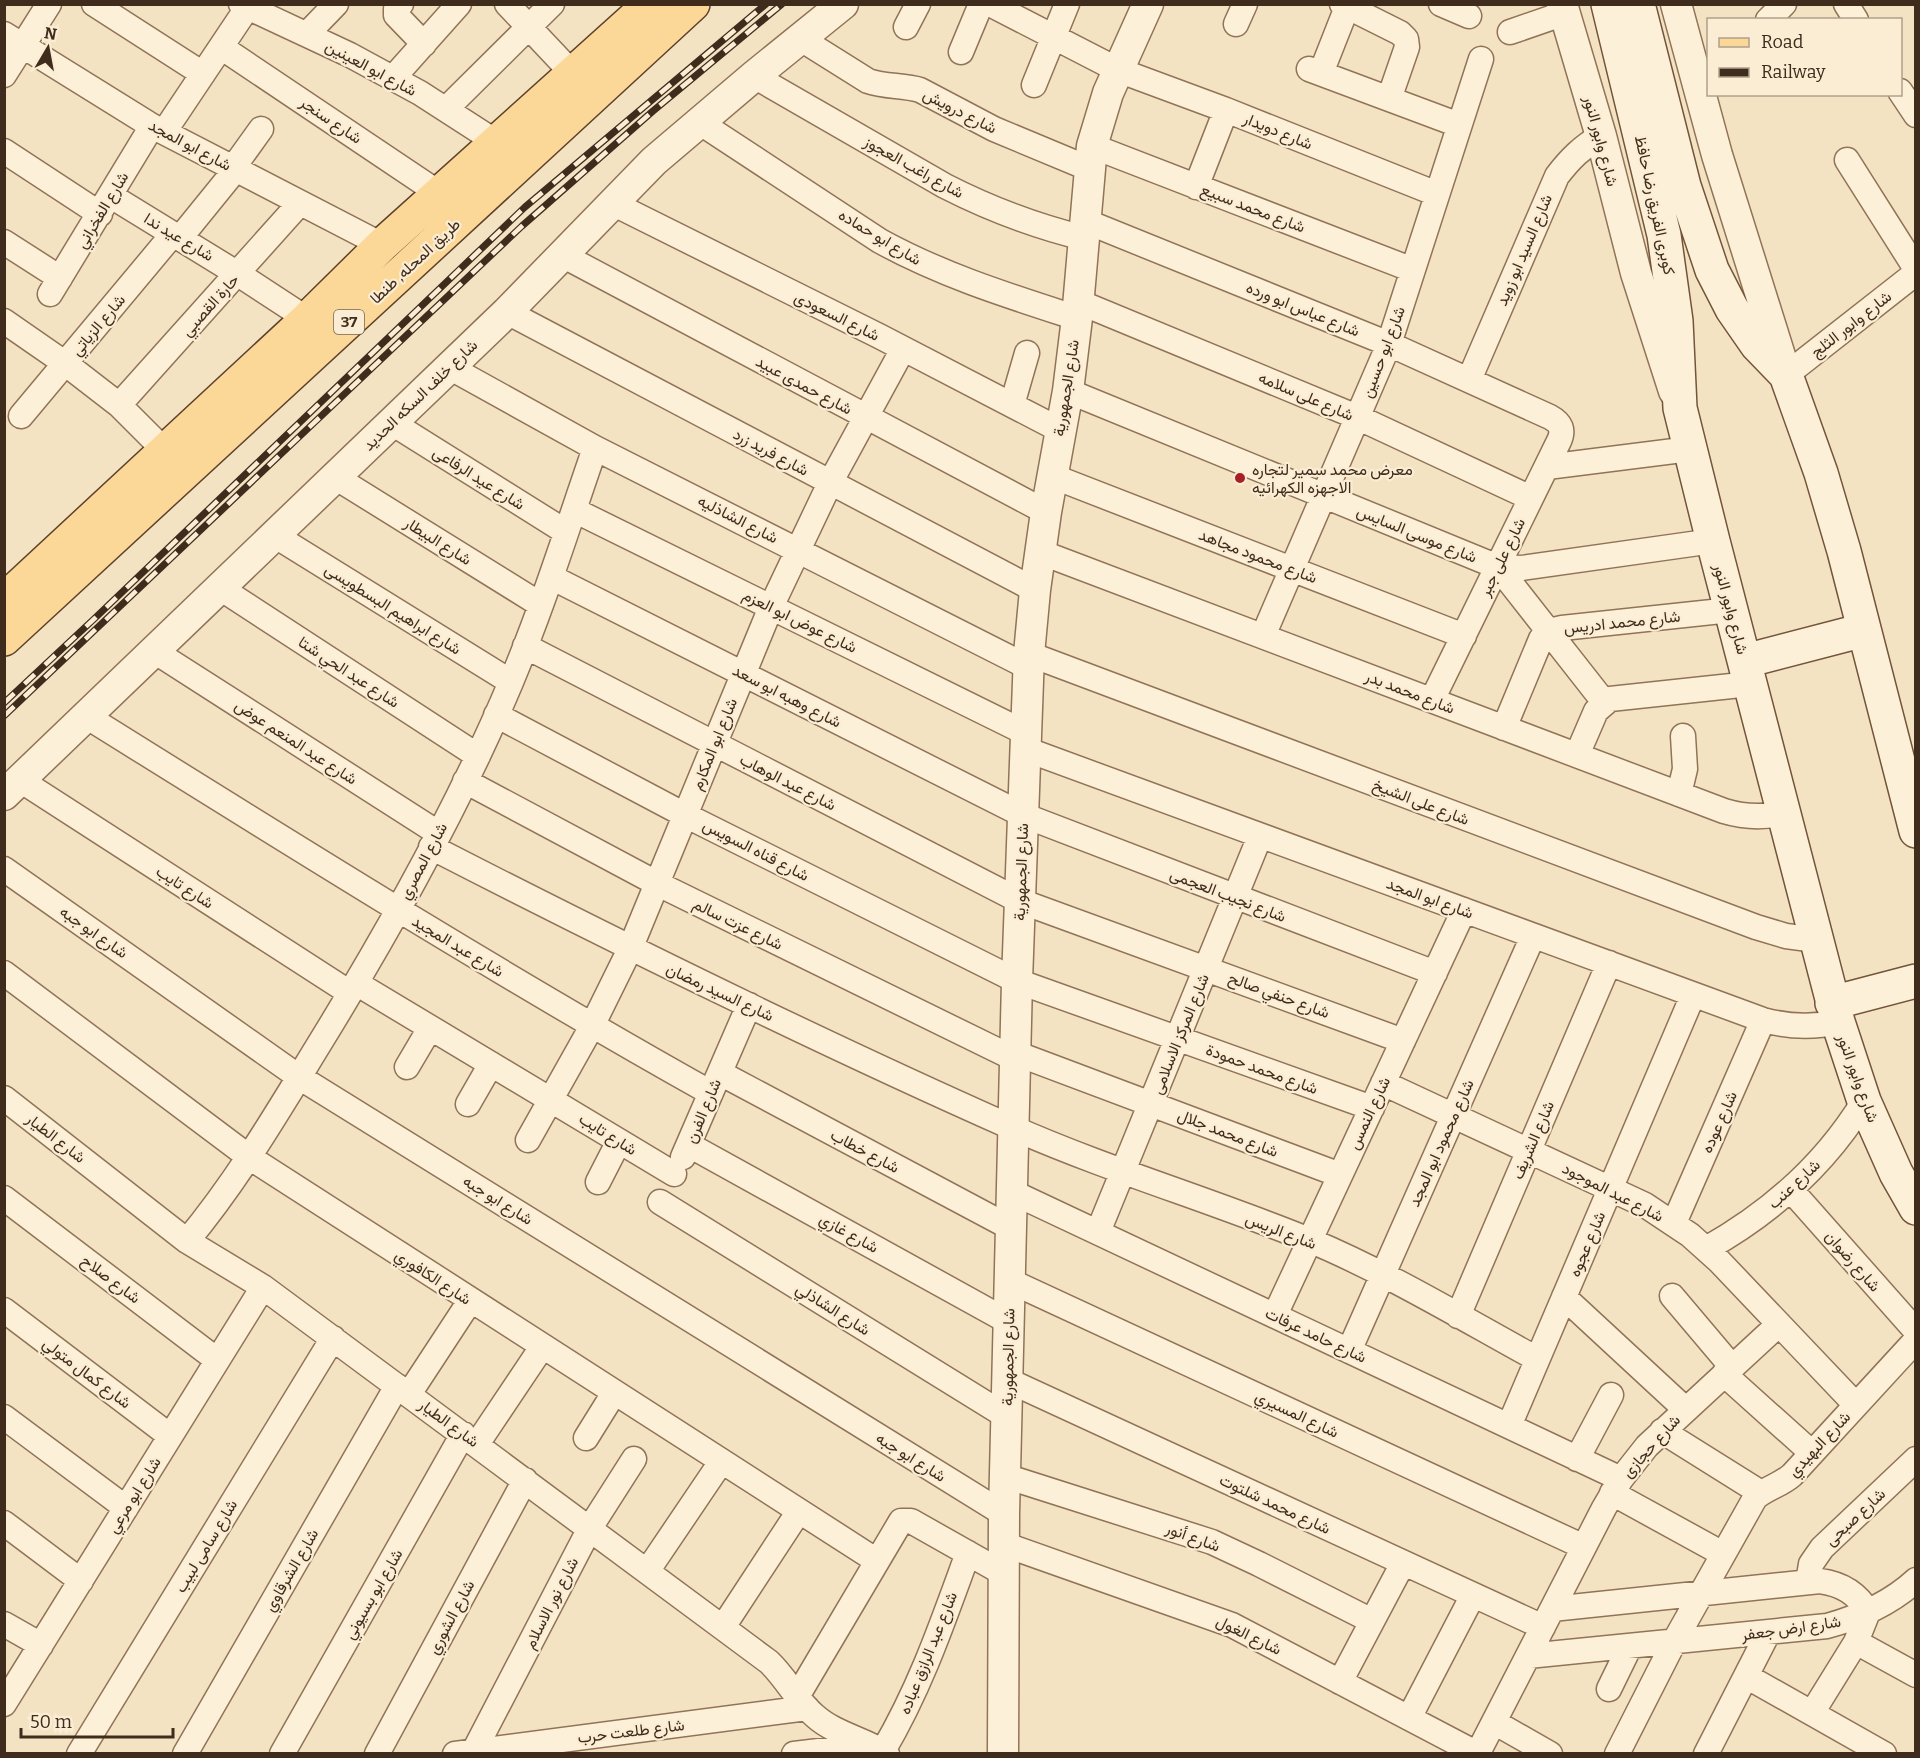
<svg xmlns="http://www.w3.org/2000/svg" width="1920" height="1758" font-family="Bitter,Vazirmatn,serif">
<style>
.lines{fill:none;stroke-linecap:round;stroke-linejoin:round}
.minor-casing{stroke:#917357;stroke-width:27}
.tertiary-casing{stroke:#917357;stroke-width:33}
.secondary-casing{stroke:#73543a;stroke-width:36}
.primary-casing{stroke:#5e412b;stroke-width:36}
.minor{stroke:#fdf0d8;stroke-width:24}
.tertiary{stroke:#fdf0d8;stroke-width:30}
.secondary{stroke:#fdf0d8;stroke-width:33}
.primary{stroke:#fbd897;stroke-width:33}
.rail-casing{stroke:#3f2c1d;stroke-width:7}
.rail{stroke:#faedd4;stroke-width:4.5;stroke-dasharray:14;stroke-linecap:butt}
.poi-dot{fill:#a81f25;stroke:#faedd4;stroke-width:2}
.labels{text-anchor:middle;dominant-baseline:central;stroke-width:4.5;stroke-linejoin:round;paint-order:stroke}
.shield{fill:#faedd4;stroke:#776654;stroke-width:1.5}
.shield-label{font-size:15px;font-weight:bold;fill:#3f2c1d}
.street-label{font-size:16px;fill:#3f2c1d;stroke:#faedd4}
.poi-label{font-size:16px;fill:#3f2c1d;stroke:#faedd4;text-anchor:start}
</style>
<rect width="100%" height="100%" fill="#f4e3c3"/>
<g class="lines">
<!-- minor casing -->
<g class="minor-casing">
<path id="minor" d="M94 4 203 74
M241 4 350 55 420 93 496 142
M401 4 396 9V15L424 44
M507 4 573 74
M990 4 1118 70 1226 110 1437 194
M1342 4 1400 33 1406 39 1407 47 1389 99
M1441 4 1469 16
M1846 4 1856 20
M1768 20 1784 4
M1236 24 1245 4
M906 27 918 4
M1510 32 1565 13
M4 34 152 126 382 245
M307 34 336 4
M801 39 868 81C885 87 903 85 920 90L994 129 1090 169
M221 47 440 194
M961 52 981 4
M1309 69 1459 125
M1321 73 1347 7
M4 75 49 4
M754 76 945 186C990 209 1035 226 1084 238
M393 78 459 4
M1034 85 1067 4
M1900 91 1916 115
M446 109 552 4
M699 122 880 241C944 276 1009 296 1077 318
M164 132 247 8
M1092 146 1413 270
M4 151 100 214
M1847 160 1916 269
M233 168 261 129
M1196 187 1226 110
M111 196 238 274 307 319
M612 203 879 336 1060 430
M1085 221 1389 344 1550 417C1561 423 1564 430 1559 441L1432 700
M180 238 236 169
M4 242 60 278
M562 255 1046 512
M50 294 152 126
M1079 302 1357 417 1531 498
M507 312 1035 590
M4 321 66 364 119 405 165 451
M449 367 595 448 1028 667
M1786 375 1916 273
M1469 380 1557 176C1570 159 1582 147 1601 136
M1068 391 1498 567 1522 568 1713 541
M119 405 300 203
M1012 405 1027 353
M21 416 173 234
M392 423 566 532
M1547 467 1690 449
M1052 476 1464 636
M335 477 541 605
M574 510 1026 733
M274 535 511 682
M1040 552 1724 811C1744 817 1763 818 1783 813
M1498 567 1604 702
M551 577 1023 815 1435 973
M220 588 478 756
M1263 636 1389 344 1481 59
M525 646 1020 901 1403 1041
M154 651 438 833
M1029 654 1756 927 1786 936 1816 940
M496 715 685 815 1017 981 1372 1108
M86 716C293 845 498 974 711 1093
M1504 728 1541 639 1549 631 1562 628 1731 610
M1025 749 1763 1020C1789 1027 1812 1028 1838 1022
M1577 755 1596 711 1610 699 1750 684
M20 780 350 993
M465 781 658 884 1015 1059
M1679 794 1685 769 1683 736
M431 847C622 945 815 1040 1011 1127 1108 1170 1211 1200 1309 1240 1388 1273 1462 1318 1537 1359
M4 869 299 1077 1004 1514
M4 973 249 1157 877 1561
M356 983 674 1174
M1015 1053 1340 1175
M407 1067 430 1028
M720 1073 1011 1228
M1383 1083 1645 1205 1690 1235 1719 1261 1856 1405
M4 1098 187 1241 263 1287 769 1662C786 1678 797 1701 815 1716 835 1734 864 1739 887 1754
M468 1104 491 1064
M528 1140 592 1026 630 949 771 607 830 483 903 349
M689 1145 1009 1322
M683 1157 749 1005
M598 1182 619 1141
M1791 1190 1916 1331
M1012 1192 1621 1479
M4 1198 217 1360
M660 1202 1006 1416
M1674 1223 1763 1020
M1098 1232 1260 836
M187 1241C237 1181 277 1113 318 1046 390 929 458 808 511 682 543 606 568 526 595 448
M1706 1249C1772 1212 1825 1165 1864 1101
M1010 1281 1584 1547
M1672 1296 1732 1367
M1564 1297 1685 1409
M4 1310 170 1436
M1275 1315 1464 910
M1458 1316 1609 963
M1349 1351 1533 936
M1724 1374 1812 1453
M1007 1380 1543 1627
M409 1394 470 1301
M4 1417 126 1508
M1509 1426 1693 995
M1662 1431 1761 1493
M586 1438 614 1393
M477 1444 542 1347
M1577 1459 1611 1395
M1005 1476 1212 1542 1259 1564 1372 1621
M1612 1493 1723 1554
M4 1523 81 1581
M1003 1544 1232 1625 1470 1750 1478 1751 1481 1747 1604 1508 1621 1479 1647 1446 1779 1324
M648 1570 721 1462
M1808 1582 1811 1564 1822 1548 1916 1459
M1552 1609 1820 1581C1842 1584 1857 1593 1868 1612
M4 1624 41 1645
M723 1627 799 1511
M1856 1642 1916 1675
M1528 1656 1827 1626C1860 1617 1890 1604 1916 1580
M1746 1676 1884 1754
M1340 1682 1403 1563
M1609 1689 1630 1646
M798 1695 901 1521H911L1003 1573
M4 1704 263 1287
M1812 1713 1856 1642 1868 1612
M1409 1718 1473 1595
M1494 1722 1550 1754
M474 1751 590 1528 634 1459
M883 1751C921 1686 942 1624 968 1553
M79 1754 333 1338
M185 1754 397 1386
M282 1754 463 1434
M377 1754 525 1480
M455 1754 807 1708
M794 1754 869 1745
M1617 1754 1674 1642 1755 1498C1766 1488 1781 1485 1792 1475L1916 1340
M1706 1754 1768 1633"/>
</g>
<!-- tertiary casing -->
<g class="tertiary-casing">
<path id="tertiary" d="M1562 4 1601 136 1636 273 1674 391
M1676 4 1717 155 1786 375
M4 795 507 312 654 161 754 76 843 4
M1003 1754 1004 1514 1017 981 1029 654 1035 590 1046 512 1068 391 1077 318 1092 146 1108 93 1148 4"/>
</g>
<!-- secondary casing -->
<g class="secondary-casing">
<path id="secondary" d="M1608 4 1664 235 1676 321 1680 408 1713 541 1838 1022 1864 1101 1896 1173 1916 1208
M1638 4 1684 186 1712 270 1732 309 1757 345 1786 375 1821 473 1844 551 1916 831
M1745 661 1864 630
M1832 1003 1916 981"/>
</g>
<!-- primary casing -->
<g class="primary-casing">
<path id="primary" d="M4 600 307 319 382 245 650 4
M4 639 693 4"/>
</g>
<!-- minor -->
<use href="#minor" class="minor"/>
<!-- tertiary -->
<use href="#tertiary" class="tertiary"/>
<!-- secondary -->
<use href="#secondary" class="secondary"/>
<!-- primary -->
<use href="#primary" class="primary"/>
<!-- rail casing -->
<g class="rail-casing">
<path id="rail" d="M4 703 94 619 525 207 766 4
M4 716 522 226 653 111 782 4"/>
</g>
<!-- rail -->
<use href="#rail" class="rail"/>
</g>
<!-- markers -->
<circle class="poi-dot" cx="1240" cy="478" r="6"/>
<g class="labels">
<!-- shield labels -->
<rect class="shield" x="334" y="310" width="30" height="24" rx="4.5"/>
<g class="shield-label">
<text x="349" y="322">37</text>
</g>
<!-- street labels -->
<g class="street-label">
<text transform="translate(371 68) rotate(28)">شارع ابو العينين</text>
<text transform="translate(960 111) rotate(27)">شارع درويش</text>
<text transform="translate(331 120) rotate(34)">شارع سنجر</text>
<text transform="translate(1278 131) rotate(22)">شارع دويدار</text>
<text transform="translate(1601 141) rotate(75)">شارع وابور النور</text>
<text transform="translate(190 145) rotate(28)">شارع ابو المجد</text>
<text transform="translate(914 167) rotate(29)">شارع راغب العجوز</text>
<text transform="translate(1655 205) rotate(78)">كوبرى الفريق رضا حافظ</text>
<text transform="translate(1253 208) rotate(21)">شارع محمد سبيع</text>
<text transform="translate(102 210) rotate(-59)">شارع الفخراني</text>
<text transform="translate(179 237) rotate(31)">شارع عيد ندا</text>
<text transform="translate(880 237) rotate(31)">شارع ابو حماده</text>
<text transform="translate(1524 250) rotate(-67)">شارع السيد ابو زويد</text>
<text transform="translate(415 261) rotate(-43)">طريق المحله, طنطا</text>
<text transform="translate(210 305) rotate(-48)">حارة القصبي</text>
<text transform="translate(1303 309) rotate(22)">شارع عباس ابو ورده</text>
<text transform="translate(837 316) rotate(26)">شارع السعودى</text>
<text transform="translate(1851 324) rotate(-38)">شارع وابور الثلج</text>
<text transform="translate(98 325) rotate(-50)">شارع الزياتي</text>
<text transform="translate(1383 352) rotate(-69)">شارع ابو حسين</text>
<text transform="translate(804 385) rotate(28)">شارع حمدى عبيد</text>
<text transform="translate(1066 388) rotate(-81)">شارع الجمهورية</text>
<text transform="translate(420 395) rotate(-44)">شارع خلف السكه الحديد</text>
<text transform="translate(1306 396) rotate(23)">شارع على سلامه</text>
<text transform="translate(771 452) rotate(28)">شارع فريد زرد</text>
<text transform="translate(479 478) rotate(32)">شارع عيد الرفاعى</text>
<text transform="translate(738 519) rotate(27)">شارع الشاذليه</text>
<text transform="translate(1417 534) rotate(22)">شارع موسى السايس</text>
<text transform="translate(438 541) rotate(32)">شارع البيطار</text>
<text transform="translate(1258 556) rotate(21)">شارع محمود مجاهد</text>
<text transform="translate(1502 557) rotate(-64)">شارع على جبر</text>
<text transform="translate(393 609) rotate(32)">شارع ابراهيم البسطويسى</text>
<text transform="translate(1731 609) rotate(75)">شارع وابور النور</text>
<text transform="translate(800 621) rotate(26)">شارع عوض ابو العزم</text>
<text transform="translate(1622 622) rotate(-6)">شارع محمد ادريس</text>
<text transform="translate(349 672) rotate(33)">شارع عبد الحي شتا</text>
<text transform="translate(1410 692) rotate(21)">شارع محمد بدر</text>
<text transform="translate(787 696) rotate(27)">شارع وهبه ابو سعد</text>
<text transform="translate(296 742) rotate(33)">شارع عبد المنعم عوض</text>
<text transform="translate(714 744) rotate(-68)">شارع ابو المكارم</text>
<text transform="translate(788 782) rotate(27)">شارع عبد الوهاب</text>
<text transform="translate(1421 802) rotate(21)">شارع على الشيخ</text>
<text transform="translate(756 850) rotate(27)">شارع قناه السويس</text>
<text transform="translate(423 861) rotate(-62)">شارع المصري</text>
<text transform="translate(1021 872) rotate(-88)">شارع الجمهورية</text>
<text transform="translate(185 887) rotate(33)">شارع تايب</text>
<text transform="translate(1228 895) rotate(21)">شارع نجيب العجمى</text>
<text transform="translate(1430 898) rotate(20)">شارع ابو المجد</text>
<text transform="translate(738 924) rotate(26)">شارع عزت سالم</text>
<text transform="translate(94 932) rotate(35)">شارع ابو جبه</text>
<text transform="translate(458 946) rotate(31)">شارع عبد المجيد</text>
<text transform="translate(720 992) rotate(25)">شارع السيد رمضان</text>
<text transform="translate(1279 995) rotate(20)">شارع حنفي صالح</text>
<text transform="translate(1180 1034) rotate(-68)">شارع المركز الاسلامى</text>
<text transform="translate(1262 1069) rotate(20)">شارع محمد حمودة</text>
<text transform="translate(1858 1078) rotate(70)">شارع وابور النور</text>
<text transform="translate(703 1111) rotate(-67)">شارع الفرن</text>
<text transform="translate(1369 1113) rotate(-65)">شارع النمس</text>
<text transform="translate(1719 1122) rotate(-66)">شارع عوده</text>
<text transform="translate(1228 1133) rotate(21)">شارع محمد جلال</text>
<text transform="translate(608 1134) rotate(32)">شارع تايب</text>
<text transform="translate(56 1138) rotate(38)">شارع الطيار</text>
<text transform="translate(1533 1140) rotate(-67)">شارع الشريف</text>
<text transform="translate(1441 1143) rotate(-66)">شارع محمود ابو المجد</text>
<text transform="translate(865 1151) rotate(28)">شارع خطاب</text>
<text transform="translate(1794 1184) rotate(-43)">شارع عنب</text>
<text transform="translate(1613 1192) rotate(27)">شارع عبد الموجود</text>
<text transform="translate(498 1200) rotate(32)">شارع ابو جبه</text>
<text transform="translate(1281 1231) rotate(21)">شارع الريس</text>
<text transform="translate(849 1233) rotate(29)">شارع غازي</text>
<text transform="translate(1587 1244) rotate(-67)">شارع عجوه</text>
<text transform="translate(1853 1261) rotate(49)">شارع رضوان</text>
<text transform="translate(433 1277) rotate(33)">شارع الكافوري</text>
<text transform="translate(111 1279) rotate(37)">شارع صلاح</text>
<text transform="translate(833 1309) rotate(32)">شارع الشاذلي</text>
<text transform="translate(1316 1335) rotate(25)">شارع حامد عرفات</text>
<text transform="translate(1008 1357) rotate(-89)">شارع الجمهورية</text>
<text transform="translate(87 1373) rotate(37)">شارع كمال متولي</text>
<text transform="translate(1297 1414) rotate(25)">شارع المسيري</text>
<text transform="translate(449 1423) rotate(36)">شارع الطيار</text>
<text transform="translate(1819 1444) rotate(-47)">شارع البهيدي</text>
<text transform="translate(1651 1446) rotate(-48)">شارع حجازى</text>
<text transform="translate(911 1457) rotate(32)">شارع ابو جبه</text>
<text transform="translate(134 1495) rotate(-58)">شارع ابو مرعي</text>
<text transform="translate(1275 1504) rotate(25)">شارع محمد شلتوت</text>
<text transform="translate(1855 1517) rotate(-43)">شارع صبحى</text>
<text transform="translate(1193 1537) rotate(20)">شارع أنور</text>
<text transform="translate(206 1546) rotate(-59)">شارع سامى لبيب</text>
<text transform="translate(291 1570) rotate(-60)">شارع الشرقاوي</text>
<text transform="translate(373 1594) rotate(-60)">شارع ابو بسيوني</text>
<text transform="translate(551 1603) rotate(-63)">شارع نور الاسلام</text>
<text transform="translate(451 1617) rotate(-62)">شارع الشوري</text>
<text transform="translate(1791 1628) rotate(-8)">شارع ارض جعفر</text>
<text transform="translate(1249 1635) rotate(26)">شارع الغول</text>
<text transform="translate(928 1653) rotate(-68)">شارع عبد الرازق عباده</text>
<text transform="translate(631 1731) rotate(-7)">شارع طلعت حرب</text>
</g>
<!-- poi labels -->
<g class="poi-label">
<text x="1252" y="469">معرض محمد سمير لتجاره<tspan x="1252" dy="18">الاجهزه الكهرائيه</tspan></text>
</g>
</g>
<!-- border -->
<rect width="1920" height="1758" fill="none" stroke="#3f2c1d" stroke-width="12"/>
<!-- legend -->
<rect x="1707" y="18" width="195" height="78" fill="#faedd4" stroke="#afa08b" stroke-width="1.5"/>
<rect x="1719" y="38" width="30" height="9" fill="#fbd897" stroke="#afa08b" stroke-width="1.5"/>
<text x="1761" y="48" font-size="18" fill="#3f2c1d">Road</text>
<rect x="1719" y="68" width="30" height="9" fill="#3f2c1d" stroke="#afa08b" stroke-width="1.5"/>
<text x="1761" y="78" font-size="18" fill="#3f2c1d">Railway</text>
<!-- north arrow -->
<g transform="translate(48 48) rotate(10)" stroke="#faedd4" stroke-width="4.5" paint-order="stroke">
<path d="M0-4.5L10 22L0 15L-10 22Z" fill="#3f2c1d"/>
<text y="-9" font-size="16" font-weight="bold" text-anchor="middle" fill="#3f2c1d">N</text>
</g>
<!-- scale -->
<path d="M21 1728v9h152v-9" fill="none" stroke="#3f2c1d" stroke-width="3"/>
<text x="30" y="1728" font-size="18" fill="#3f2c1d" stroke="#faedd4" stroke-width="4.5" paint-order="stroke">50 m</text>
</svg>
